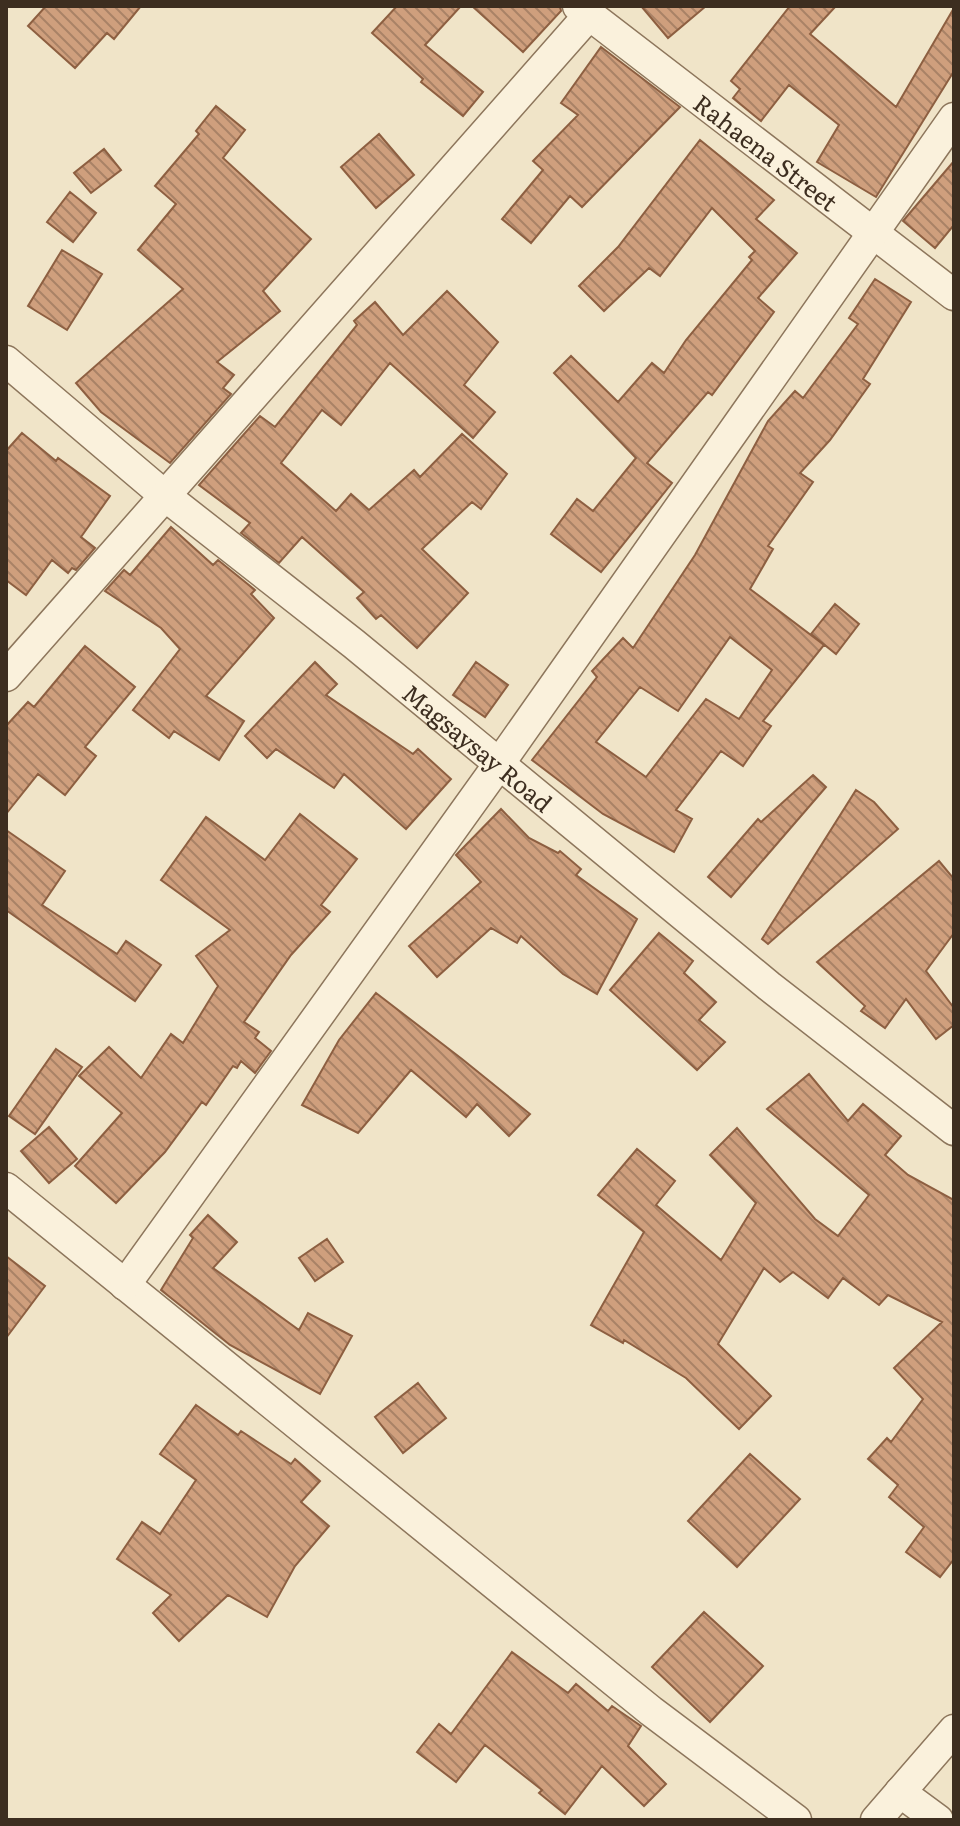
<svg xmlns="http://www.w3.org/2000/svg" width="960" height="1826" font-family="Literata,serif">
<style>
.building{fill:url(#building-back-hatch);stroke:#8d5f41;stroke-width:2;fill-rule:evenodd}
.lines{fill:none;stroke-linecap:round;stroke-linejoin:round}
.minor-casing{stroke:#8d765c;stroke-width:33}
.minor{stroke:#faf1dc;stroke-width:30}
.labels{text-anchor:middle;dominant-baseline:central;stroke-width:7;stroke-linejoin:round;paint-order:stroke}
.street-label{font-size:24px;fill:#3d2e20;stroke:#f7eed8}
</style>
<defs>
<pattern id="building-back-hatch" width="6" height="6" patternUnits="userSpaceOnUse" patternTransform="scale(2)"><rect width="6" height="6" fill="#cf9f7d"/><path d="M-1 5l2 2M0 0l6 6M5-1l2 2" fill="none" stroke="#a98266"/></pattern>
</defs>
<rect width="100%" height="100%" fill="#f0e4c8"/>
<!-- building -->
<path class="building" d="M46 6H141L114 39 107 33 75 68 28 26Z
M397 6H461L425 45 483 92 463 116 421 82 423 79 372 33Z
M472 6H560L561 11 523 52Z
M641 6H706L668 38Z
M790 6H836L810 34 896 107 954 8V71L876 197 817 162 839 125 789 85 761 121 733 98 740 89 731 81Z
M601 47 680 107 582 207 570 196 531 243 502 219 543 170 533 161 578 115 561 103Z
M216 106 245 130 223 158 311 239 263 291 280 311 217 362 234 375 223 388 231 394 170 463 101 412 76 383 183 289 138 250 176 204 155 186 199 134 196 131Z
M379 134 414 175 376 208 341 167Z
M700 140 774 200 756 219 797 253 758 298 774 312 712 395 708 392 647 463 672 483 601 572 551 534 577 499 593 511 636 458 554 373 571 356 618 402 652 363 664 373 686 340 752 260 749 257 755 251 712 208 660 276 649 268 604 311 579 286 618 247Z
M104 149 121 170 91 193 74 173Z
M954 161V225L935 248 903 221Z
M70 192 96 213 73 242 47 222Z
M62 250 102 274 67 330 28 306Z
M875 279 911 302 863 379 870 384 830 440 800 473 813 482 768 546 773 549 750 589 824 645 763 721 771 726 743 766 721 751 676 810 692 819 674 852 603 814 532 760 597 677 592 671 623 638 633 648 695 555 768 421 795 391 803 398 858 324 849 318ZM730 637 772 670 739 719 706 699 646 777 596 742 640 687 678 711Z
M447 291 498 342 464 385 495 412 473 438 390 363 341 425 322 410 281 463 336 511 351 494 369 510 414 470 420 477 462 434 507 474 481 509 472 502 422 549 468 593 417 648 381 615 376 619 357 598 364 592 302 537 279 563 241 533 250 523 199 485 260 416 275 427 357 325 354 321 375 302 403 335Z
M22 433 56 461 58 458 110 496 81 537 95 548 76 570 72 568 68 573 52 560 26 595 6 580V451Z
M171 527 213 565 218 560 255 590 251 594 274 618 206 696 244 721 219 760 174 731 169 738 133 710 180 649 161 628 105 591 124 570 130 575Z
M835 604 859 624 836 654 811 634Z
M85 646 135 687 85 747 96 756 65 795 38 774 6 814V726L28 702 34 707Z
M315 662 337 684 326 695 413 754 418 749 451 779 406 829 344 774 334 788 276 749 267 758 245 736Z
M476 662 508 685 485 717 453 695Z
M813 775 826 787 731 897 708 877 758 819 761 822Z
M856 790 874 802 898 829 768 944 762 939Z
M501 809 529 838 558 853 560 851 581 869 576 875 637 919 597 994 563 974 521 936 517 943 491 928 437 977 409 946 481 882 456 855Z
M300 814 357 859 321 905 330 912 291 955 244 1022 259 1032 255 1038 271 1051 255 1073 241 1061 237 1068 233 1066 206 1105 202 1102 165 1152 116 1203 75 1166 122 1113 79 1076 109 1047 141 1078 171 1034 183 1043 218 986 196 956 230 930 161 880 206 817 265 860Z
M6 830 65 871 42 905 117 954 126 941 161 965 135 1001 6 910Z
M939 861 954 879V933L926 971 954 1008V1025L936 1039 906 999 885 1028 861 1011 865 1006 817 962Z
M659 933 693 961 684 973 716 1002 699 1020 725 1042 697 1070 610 990Z
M376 993 462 1059 530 1114 509 1136 477 1104 466 1117 411 1070 358 1133 302 1105 339 1040Z
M56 1049 82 1067 35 1134 9 1116Z
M809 1074 848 1121 863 1104 901 1136 885 1155 908 1175 954 1200V1559L940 1577 906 1552 924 1527 889 1497 898 1485 868 1459 887 1438 891 1442 923 1399 894 1368 942 1322 888 1295 879 1305 843 1278 828 1298 793 1272 780 1282 764 1268 718 1344 771 1396 739 1429 686 1378 624 1340 623 1343 591 1325 644 1232 598 1195 637 1149 675 1181 656 1205 721 1260 756 1203 710 1155 737 1128 815 1219 838 1236 869 1195 767 1109Z
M49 1127 77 1159 49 1183 21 1151Z
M208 1215 237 1242 213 1268 299 1330 308 1313 352 1336 320 1394 230 1345 161 1290 193 1238 190 1235Z
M327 1239 343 1262 315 1281 299 1258Z
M6 1256 45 1286 6 1338Z
M418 1383 446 1418 403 1453 375 1417Z
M196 1405 238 1435 241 1431 291 1464 295 1459 320 1481 301 1502 329 1526 295 1566 267 1617 228 1595 179 1641 153 1613 171 1595 117 1559 142 1522 160 1534 196 1480 160 1454Z
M750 1454 800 1499 737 1567 688 1521Z
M704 1612 763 1666 710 1722 652 1667Z
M512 1652 568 1693 576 1684 608 1711 612 1706 641 1726 628 1746 666 1784 644 1806 602 1766 565 1814 539 1793 542 1790 485 1745 456 1782 417 1752 439 1724 451 1734Z"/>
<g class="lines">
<!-- minor casing -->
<g class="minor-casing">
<g id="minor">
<path id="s1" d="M578 6 954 295"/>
<path id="s2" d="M6 361 164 495 354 644 769 986 954 1130"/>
<path d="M6 676 589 15"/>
<path d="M6 1188 651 1711 796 1820"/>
<path d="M125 1285 499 764 954 118"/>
<path d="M900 1792 938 1820"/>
<path d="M876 1820 954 1730"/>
</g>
</g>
<!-- minor -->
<use href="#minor" class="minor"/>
</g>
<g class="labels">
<!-- street labels -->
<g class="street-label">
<text stroke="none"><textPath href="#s1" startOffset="238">Rahaena Street</textPath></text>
<text stroke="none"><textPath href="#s2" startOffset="610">Magsaysay Road</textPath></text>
</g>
</g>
<!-- border -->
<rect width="960" height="1826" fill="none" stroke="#3d2e20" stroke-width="16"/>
</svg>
